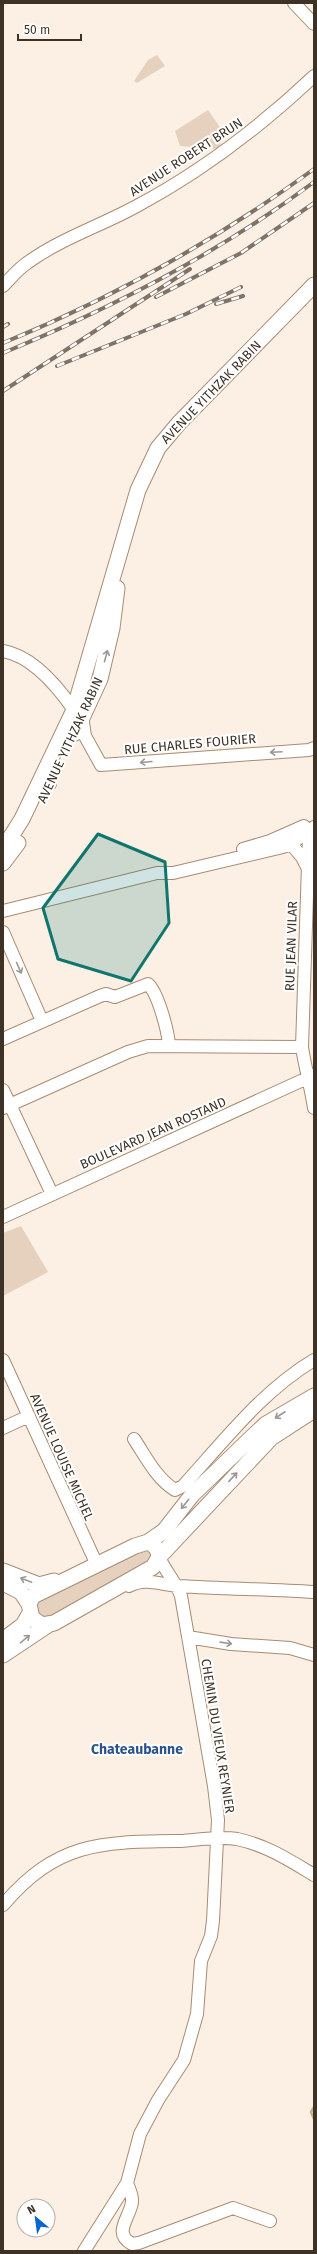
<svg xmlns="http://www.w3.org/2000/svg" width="317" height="2254" font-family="'Fira Sans',sans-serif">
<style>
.green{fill:#e5d1be}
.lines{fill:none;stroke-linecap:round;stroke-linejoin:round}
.stream{stroke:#c6ac91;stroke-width:2.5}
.minor-casing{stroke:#a78c72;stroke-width:14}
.major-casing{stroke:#a78c72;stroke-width:17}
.minor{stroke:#fff;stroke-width:12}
.major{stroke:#fff;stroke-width:15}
.rail-casing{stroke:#7f7368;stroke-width:4}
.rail{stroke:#fff;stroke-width:2.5;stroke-dasharray:8;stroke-linecap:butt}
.oneway{stroke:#9e9893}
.marked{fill:#0f766e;fill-opacity:0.2;stroke:#0f766e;stroke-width:3;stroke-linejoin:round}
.labels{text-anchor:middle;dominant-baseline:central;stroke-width:4;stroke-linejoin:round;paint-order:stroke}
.street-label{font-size:13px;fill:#3e3227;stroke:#fff}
.neighbourhood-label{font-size:14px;font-weight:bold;fill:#2c548a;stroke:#fff}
</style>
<rect width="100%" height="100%" fill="#fcf0e5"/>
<!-- green -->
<path class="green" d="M157 55 165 66 137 83 134 81 148 60Z
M208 110 222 130 224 137 218 149 180 146 175 131Z
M21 1226 48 1272 3 1296V1233Z
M141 1543 159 1557 42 1625 30 1599Z"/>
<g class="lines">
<!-- stream -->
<path class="stream" d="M314 2107 311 2112 314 2119"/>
<!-- minor casing -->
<g class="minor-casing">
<path id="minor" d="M294 3 314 24
M3 286C11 278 18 269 27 263 60 239 100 226 135 207 201 172 260 127 314 76
M3 651C32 656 58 687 74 710L79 711
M82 715 85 736 101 765 309 750 314 748
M50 784 49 777 55 765
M298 829 304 830 309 835 302 1047C305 1068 311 1087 314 1108
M291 837V844L302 857 308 869
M243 849 270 841 304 826
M3 911 157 873H173L283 847 291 844 314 827
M3 932 42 1021
M3 1039 100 996 106 994 115 997 148 984C158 993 168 1031 169 1045
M3 1090 52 1194
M3 1108 128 1052 148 1046 302 1047
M3 1217 314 1075
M3 1360 97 1565
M3 1428 29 1416
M134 1439C146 1457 156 1478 175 1490L183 1486C224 1441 261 1392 314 1360
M129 1586C146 1577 161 1585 179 1586 224 1589 269 1589 314 1592
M188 1637 231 1644 290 1648 314 1655
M3 1905C58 1841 101 1842 180 1841 198 1840 219 1836 237 1839 266 1845 289 1860 314 1875
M127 2183C129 2189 133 2196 132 2202 130 2218 112 2233 132 2244L139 2243 233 2208 270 2221
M84 2251 127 2183 140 2134 158 2100 184 2060 197 2014 201 1961 211 1936 213 1921 218 1820 214 1786 181 1596C176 1582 165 1571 159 1557"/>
</g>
<!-- major casing -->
<g class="major-casing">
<path id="major" d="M75 733 100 679 112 628 117 588
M3 849 22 819 74 710 138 490 158 448 179 423 314 285
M3 863 18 843
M148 1542C156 1546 158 1549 159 1557L153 1567 54 1623 42 1625 32 1618 29 1604 33 1596 135 1546Z
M148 1542 164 1531 192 1495 250 1439 266 1424 314 1396
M159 1557 271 1438 314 1410
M3 1571 39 1585 54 1581
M3 1583 21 1592 29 1604
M3 1640 23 1625 30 1613
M3 1655 48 1625"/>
</g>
<!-- minor -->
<use href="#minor" class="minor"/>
<!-- major -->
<use href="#major" class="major"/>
<!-- rail casing -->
<g class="rail-casing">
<path id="rail" d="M156 297 241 253 314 203
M216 304 243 296
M3 327 8 324
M3 343C113 298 218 239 314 169
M3 353C112 308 219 253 314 182
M57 366 186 314 241 287
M3 391 190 269"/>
</g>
<!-- rail -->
<use href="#rail" class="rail"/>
</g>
<!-- one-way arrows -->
<defs><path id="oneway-shaft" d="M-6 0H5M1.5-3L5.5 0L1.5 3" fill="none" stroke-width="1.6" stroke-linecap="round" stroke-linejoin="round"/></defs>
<g class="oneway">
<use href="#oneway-shaft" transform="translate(106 656) rotate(-75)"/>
<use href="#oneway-shaft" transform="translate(276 752) rotate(177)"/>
<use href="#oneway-shaft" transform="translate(146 762) rotate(175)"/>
<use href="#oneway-shaft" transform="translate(19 968) rotate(66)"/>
<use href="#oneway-shaft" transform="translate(280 1415) rotate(147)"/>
<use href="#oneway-shaft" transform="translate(233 1477) rotate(-47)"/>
<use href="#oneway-shaft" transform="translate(185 1504) rotate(129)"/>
<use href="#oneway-shaft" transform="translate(26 1580) rotate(-159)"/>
<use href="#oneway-shaft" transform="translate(25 1639) rotate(-40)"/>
<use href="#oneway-shaft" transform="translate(226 1643) rotate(8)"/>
</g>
<!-- marked area -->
<path class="marked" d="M98 834 165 862 169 923 131 981 58 959 43 908Z"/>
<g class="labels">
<!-- street labels -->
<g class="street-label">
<text transform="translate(186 157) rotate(-33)">AVENUE ROBERT BRUN</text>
<text transform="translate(211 392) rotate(-46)">AVENUE YITHZAK RABIN</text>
<text transform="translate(70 740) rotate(-65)">AVENUE YITHZAK RABIN</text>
<text transform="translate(190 744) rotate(-5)">RUE CHARLES FOURIER</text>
<text transform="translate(291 946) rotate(-88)">RUE JEAN VILAR</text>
<text transform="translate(153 1133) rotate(-24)">BOULEVARD JEAN ROSTAND</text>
<text transform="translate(62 1457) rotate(66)">AVENUE LOUISE MICHEL</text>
<text transform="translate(218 1736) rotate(81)">CHEMIN DU VIEUX REYNIER</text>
</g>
<!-- neighbourhood labels -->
<g class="neighbourhood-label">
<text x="137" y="1749">Chateaubanne</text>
</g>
</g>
<!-- border -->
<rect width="317" height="2254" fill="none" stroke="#3e3227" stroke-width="8"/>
<!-- north arrow -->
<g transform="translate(36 2218) rotate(331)"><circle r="19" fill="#ffffff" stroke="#b2ada9"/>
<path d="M0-3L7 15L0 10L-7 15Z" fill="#0665ce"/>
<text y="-6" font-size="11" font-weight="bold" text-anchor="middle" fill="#3e3227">N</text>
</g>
<!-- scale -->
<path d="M18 34v6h63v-6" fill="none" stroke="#3e3227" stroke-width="2"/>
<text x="24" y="34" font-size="12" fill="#3e3227" stroke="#ffffff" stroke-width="3" paint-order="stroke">50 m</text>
</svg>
